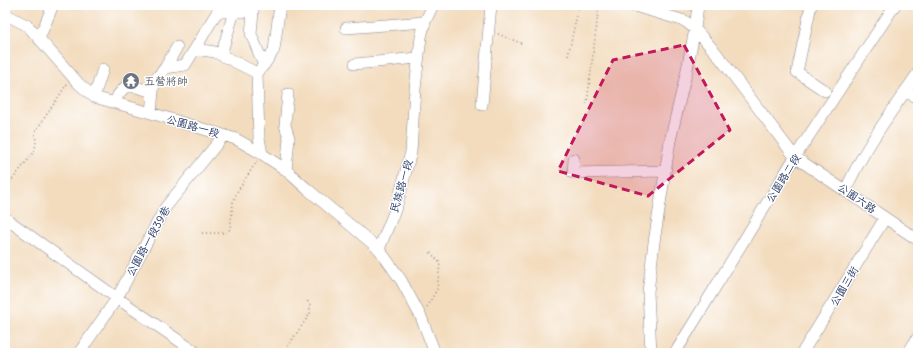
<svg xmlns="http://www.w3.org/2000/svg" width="923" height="358" font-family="Delius,'LXGW WenKai TC',sans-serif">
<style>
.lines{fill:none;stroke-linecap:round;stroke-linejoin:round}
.minor-casing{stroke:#87868e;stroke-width:12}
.path{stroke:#87868e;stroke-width:1.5;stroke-dasharray:1 3;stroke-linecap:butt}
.minor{stroke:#fff;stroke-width:11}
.marked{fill:#c2185b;fill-opacity:0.2;stroke:#c2185b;stroke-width:3;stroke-dasharray:8 5;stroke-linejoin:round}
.labels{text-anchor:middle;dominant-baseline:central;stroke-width:3;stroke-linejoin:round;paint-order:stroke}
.worship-label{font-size:11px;fill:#5b616d;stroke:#fff;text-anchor:start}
.street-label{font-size:11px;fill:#1b2f5e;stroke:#fff}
</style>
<rect width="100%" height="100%" fill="#fff"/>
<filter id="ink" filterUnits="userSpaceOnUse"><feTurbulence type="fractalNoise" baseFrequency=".025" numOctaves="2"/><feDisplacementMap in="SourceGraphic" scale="8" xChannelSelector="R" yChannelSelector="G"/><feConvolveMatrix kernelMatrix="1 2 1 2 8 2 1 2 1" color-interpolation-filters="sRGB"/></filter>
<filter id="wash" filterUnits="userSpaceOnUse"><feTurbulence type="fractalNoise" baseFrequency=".012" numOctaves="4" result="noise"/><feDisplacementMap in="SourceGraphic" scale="16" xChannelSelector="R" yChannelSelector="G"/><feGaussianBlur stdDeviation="0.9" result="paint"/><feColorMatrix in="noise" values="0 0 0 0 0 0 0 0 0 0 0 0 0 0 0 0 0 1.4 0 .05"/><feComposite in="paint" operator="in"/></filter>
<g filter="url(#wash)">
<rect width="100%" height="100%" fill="#f3dcbe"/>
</g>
<g filter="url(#ink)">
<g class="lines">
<!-- minor casing -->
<g class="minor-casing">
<path id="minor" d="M631 5 685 21 695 29 717 54 795 157 918 240
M811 5 797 72 825 91
M253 12 251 34 258 51 264 65
M5 14 28 26 79 84 94 97 151 113 236 139 262 154 286 170 306 188 379 249 401 280 421 317 435 353
M346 28 425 22
M39 39 53 5
M195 49 217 12H253V5
M221 55 234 12
M355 64 418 58
M165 68 177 47
M257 73 264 65 274 50 280 5
M905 91 918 98
M94 97 103 69
M115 103 118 95 125 87H136L153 92
M482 105 491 5
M151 113 154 81 165 68 185 65 195 49 215 52 257 73 259 138 262 154
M574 159 573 173 665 171
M286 170 289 138 285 125 288 94
M846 190C855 167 869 145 883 124 895 106 906 90 918 73
M5 218 117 298 197 353
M379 249 397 205 411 152 415 89 421 37 425 22 433 5
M79 353 117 298 165 208 224 135
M651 353 648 292 654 242 670 141 686 74 695 29 698 5
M675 353 795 157 895 5
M802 353 885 218
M908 353 918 337"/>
</g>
<!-- path -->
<path class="path" d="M498 34 523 44
M568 56 579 5
M587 104 599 5
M5 189 34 152 36 144 35 132 67 84
M202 233H226L230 229 233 202 237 192 257 161
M427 307 437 289 440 263 429 251
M283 353 310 314V305L306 299"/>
<!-- minor -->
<use href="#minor" class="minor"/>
</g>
</g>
<!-- marked area -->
<path class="marked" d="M684 45 730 130 648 196 558 171 613 60Z"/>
<!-- icons -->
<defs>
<g id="temple-disc" transform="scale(0.9)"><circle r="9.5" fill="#6b7280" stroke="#fff"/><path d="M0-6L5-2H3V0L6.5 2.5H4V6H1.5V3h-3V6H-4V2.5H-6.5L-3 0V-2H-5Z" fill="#fff"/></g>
</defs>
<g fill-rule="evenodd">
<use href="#temple-disc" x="131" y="81"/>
</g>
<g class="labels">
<!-- worship labels -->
<g class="worship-label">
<text x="144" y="81">五營將帥</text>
</g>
<!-- street labels -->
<g class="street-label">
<text transform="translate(193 126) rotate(16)">公園路一段</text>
<text transform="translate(783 178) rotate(-58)">公園路二段</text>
<text transform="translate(401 186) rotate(-74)">民族路一段</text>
<text transform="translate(857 198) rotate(35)">公園六路</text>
<text transform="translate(148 241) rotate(-61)">公園路一段39巷</text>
<text transform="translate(844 286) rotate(-59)">公園三街</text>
</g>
</g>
<!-- margin -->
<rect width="923" height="358" fill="none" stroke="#fff" stroke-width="20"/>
</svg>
